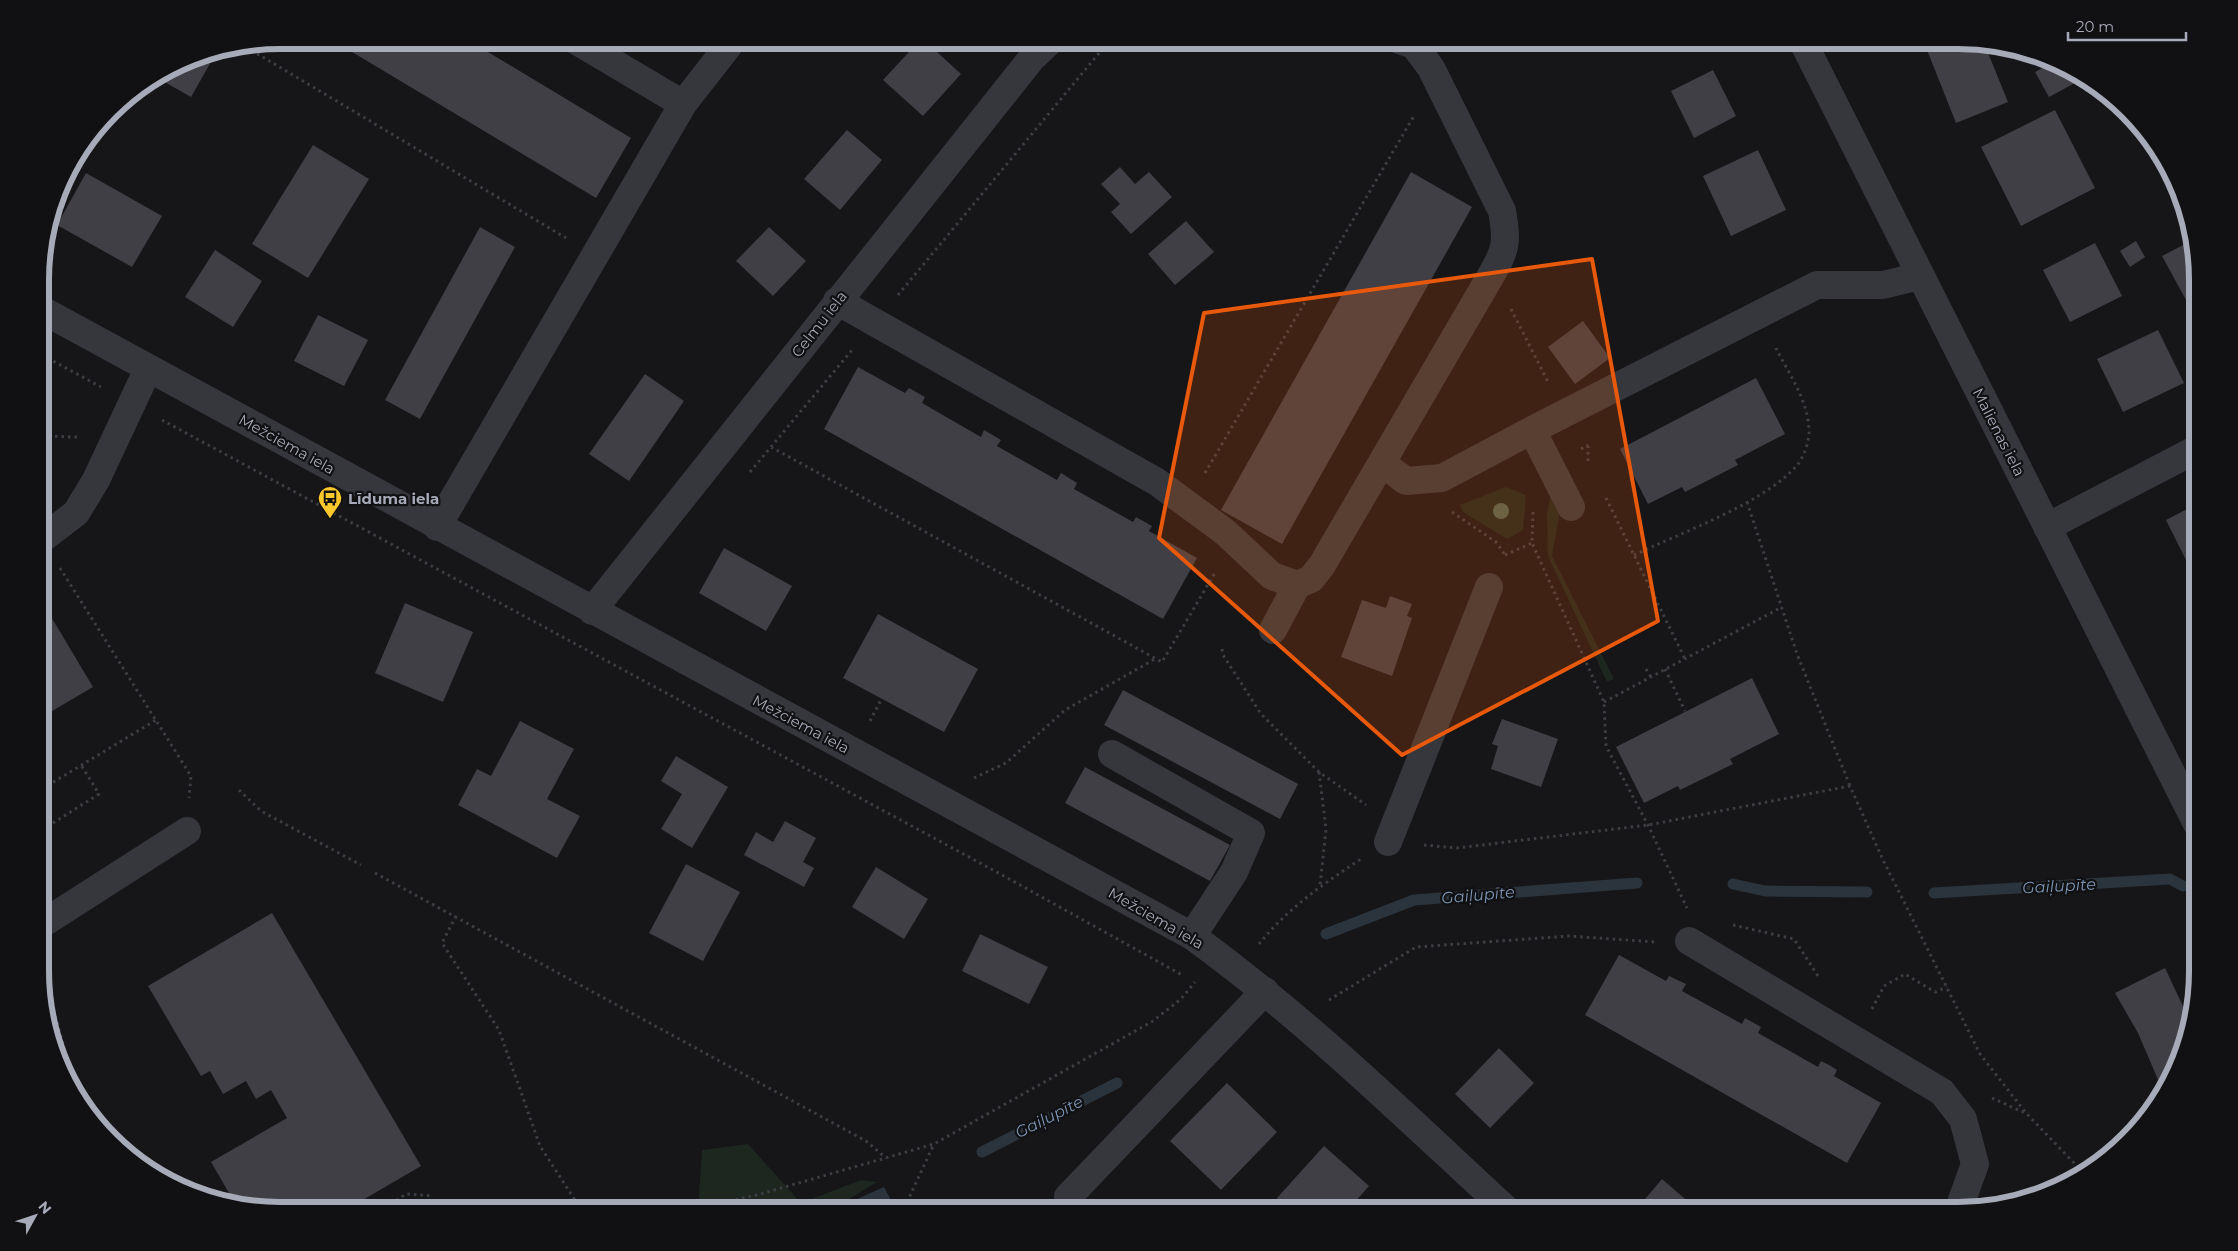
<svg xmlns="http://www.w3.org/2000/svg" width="2238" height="1251" font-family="Montserrat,sans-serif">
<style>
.green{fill:#1d261f}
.water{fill:#2b333c}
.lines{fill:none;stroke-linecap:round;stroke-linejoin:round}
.stream{stroke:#2b333c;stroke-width:11}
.building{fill:#403f45}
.path{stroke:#3c3e44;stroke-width:3;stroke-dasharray:2.5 4;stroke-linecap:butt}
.minor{stroke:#36373d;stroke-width:28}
.tree{fill:#4f6452}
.marked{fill:#e8590c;fill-opacity:0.2;stroke:#e8590c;stroke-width:4;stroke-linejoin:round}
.labels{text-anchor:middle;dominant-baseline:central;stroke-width:4.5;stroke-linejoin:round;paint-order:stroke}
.street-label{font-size:15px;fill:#a7aab8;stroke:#111012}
.poi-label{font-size:15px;font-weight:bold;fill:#a7aab8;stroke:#111012;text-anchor:start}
.water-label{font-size:16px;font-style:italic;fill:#7c95b5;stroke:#111012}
.rim{fill:none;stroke:#a7aab8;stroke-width:6}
</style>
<rect width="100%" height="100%" fill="#161517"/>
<!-- green -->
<path class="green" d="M1506 487 1526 495 1523 530 1507 539 1463 512 1460 505Z
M1552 488 1560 511 1552 556 1614 679 1607 682 1548 556 1547 514Z
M748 1144 801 1203 861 1180 877 1182 830 1211H698L702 1150Z"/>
<!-- water -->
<path class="water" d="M884 1187 892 1202 881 1211H830Z"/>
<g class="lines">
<!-- stream -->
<path class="stream" d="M1733 884 1765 891 1867 892
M1934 893 2170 879 2183 886
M1326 934 1414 900 1637 883
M982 1152 1117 1083"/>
</g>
<!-- building -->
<path class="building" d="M338 40H468L631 138 596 198 337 43Z
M920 40H924L961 74 923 116 883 80Z
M1185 40H1206L1198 50Z
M1953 40 1984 43 2008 102 1956 123 1927 50Z
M216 53 191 97 161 80 166 72 188 58Z
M2053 62 2078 72 2084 78 2049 97 2035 72Z
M1713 70 1736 116 1694 138 1671 91Z
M2055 110 2095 188 2021 226 1981 147Z
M847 130 882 160 840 210 804 179Z
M313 145 369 179 308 278 252 244Z
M2157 146 2166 164 2160 167 2151 149Z
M1758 150 1786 210 1731 236 1703 176Z
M1120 167 1135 184 1149 172 1172 197 1131 234 1111 212 1120 204 1101 184Z
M1411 172 1472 207 1282 544 1221 510Z
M86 173 162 216 132 267 57 225Z
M1186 221 1214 252 1175 285 1148 254Z
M480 227 515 247 420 419 385 400Z
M769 227 806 261 773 296 736 261Z
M2193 240 2197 264V308L2192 311 2162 256Z
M2136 241 2145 257 2130 267 2120 251Z
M2095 243 2122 296 2070 322 2043 270Z
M215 250 262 281 233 327 185 297Z
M318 315 368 340 344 386 294 361Z
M1583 321 1610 358 1575 384 1548 347Z
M2158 330 2184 383 2123 412 2097 359Z
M858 367 905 393 909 388 925 397 922 403 981 437 984 430 1001 440 997 446 1057 480 1061 473 1077 483 1074 489 1133 522 1136 517 1152 526 1149 531 1197 558 1163 619 824 429Z
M645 374 684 401 629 481 589 454Z
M1756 378 1785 434 1735 460 1738 465 1685 492 1682 487 1648 504 1620 449Z
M2197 504V582L2166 520Z
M724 548 792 586 766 631 699 593Z
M1390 596 1412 604 1407 616 1412 618 1392 676 1341 657 1362 600 1386 608Z
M405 603 473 632 443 702 375 673Z
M47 610 93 687 42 717V613Z
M878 614 978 669 944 732 843 678Z
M1752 678 1779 734 1730 759 1733 764 1680 790 1678 786 1644 803 1616 747Z
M1123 690 1298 784 1280 819 1104 725Z
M1502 719 1558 739 1541 787 1491 769 1498 746 1492 744Z
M520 721 574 749 547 799 580 816 557 858 458 805 477 769 491 776Z
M676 756 728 787 692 848 661 829 682 794 661 781Z
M1085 767 1230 845 1210 881 1065 803Z
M785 821 816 838 803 862 814 868 804 887 744 855 756 832 773 842Z
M686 864 740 892 703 961 649 933Z
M876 867 928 899 904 939 852 907Z
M272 913 421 1166 344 1211H279L236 1205 211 1162 287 1118 271 1090 256 1099 246 1081 223 1094 210 1071 201 1076 148 986Z
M980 934 1048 967 1029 1004 962 971Z
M1619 955 1666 981 1669 976 1686 984 1682 991 1742 1024 1745 1018 1761 1027 1758 1033 1818 1067 1821 1061 1829 1065 1837 1070 1834 1076 1881 1103 1847 1163 1585 1015Z
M2165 968 2188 1017 2170 1077 2159 1082 2138 1033 2115 993Z
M1499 1048 1534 1083 1490 1128 1455 1094Z
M1227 1083 1277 1132 1221 1190 1170 1141Z
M1324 1146 1369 1186 1347 1211H1291L1277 1198Z
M1662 1179 1699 1211H1635Z"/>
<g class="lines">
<!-- path -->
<path class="path" d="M246 47 566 238
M898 295 1110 40
M1511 309 1549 384
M42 355 101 387
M162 420 993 870 1184 976
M42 436 77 437
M771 447 1162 662 1216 571
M1581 449 1588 445
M1588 461V445
M750 472 852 350
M1205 473 1415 114
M1606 498 1685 659
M1747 502 1797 654 1850 786
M1452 512 1496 542 1505 555
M1533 512 1532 543 1604 702 1606 746 1648 825 1687 908
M1505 555 1532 543
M1634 555C1678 534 1767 502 1797 465 1804 457 1808 444 1809 434 1810 402 1788 373 1775 346
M60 568 191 776 189 798
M1222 649 1223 655 1261 714 1319 772 1366 805
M1646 669 1651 677
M1665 669 1685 711
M1604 702 1782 607
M870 721 882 698
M1319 772 1326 829 1320 886
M974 778 1006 763 1065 710 1155 659
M42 789 156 720
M239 790 261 811 361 865
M42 830 99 794 81 765
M1424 845 1457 848 1648 825 1850 786 1883 860 1980 1054 2026 1113 2074 1163 2082 1175
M375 873 866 1141 886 1158
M456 916 442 943 499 1030 540 1146 582 1211
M1733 925 1794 939 1818 976
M1259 944C1287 909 1323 884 1361 859
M42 980 48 989 76 1092
M1329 1000 1416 947 1569 936 1655 942 1656 944
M1872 1009 1884 986 1905 974 1935 992 1947 987
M1992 1098 2025 1113
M458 1204 484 1211
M380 1211 406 1194 433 1196
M685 1211 757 1195 934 1144 1153 1021 1181 999 1195 982
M897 1211 908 1200 934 1144"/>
<!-- minor -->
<path class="minor" d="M575 40 683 104
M1802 40 2197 824
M837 301 1157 482 1225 532 1272 576 1297 585 1311 579 1322 565 1493 272C1507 248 1507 238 1502 211L1431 68 1414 45 1399 40
M42 310 1192 936C1305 1018 1405 1116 1508 1211
M1383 464 1406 481 1442 478 1532 430
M1571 507 1532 430 1817 285H1883L1920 276
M437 527 683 104 733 40
M2047 527 2197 449
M42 539 76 513 96 480 148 369
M592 611 1032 58 1051 40
M1273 630 1297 585
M1112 754 1251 833 1234 872 1192 936
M1388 842 1489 587
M42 924 187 831
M1689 941 1942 1092 1963 1119 1975 1164 1958 1211
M1068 1197 1265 991"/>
</g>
<!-- trees -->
<circle class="tree" cx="1501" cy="511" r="8"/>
<!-- marked area -->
<path class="marked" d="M1592 259 1658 621 1402 755 1159 538 1204 313Z"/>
<!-- icons -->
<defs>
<g id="bus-pin" transform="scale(1.25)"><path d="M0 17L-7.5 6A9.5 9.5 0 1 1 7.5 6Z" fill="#fac82a" stroke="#111012"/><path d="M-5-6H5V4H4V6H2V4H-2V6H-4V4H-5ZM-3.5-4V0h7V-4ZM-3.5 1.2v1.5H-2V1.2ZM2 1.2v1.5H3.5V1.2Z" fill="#111"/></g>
</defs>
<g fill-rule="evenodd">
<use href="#bus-pin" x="330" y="498"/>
</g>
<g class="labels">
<!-- street labels -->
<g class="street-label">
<text transform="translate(819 324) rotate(-52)">Celmu iela</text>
<text transform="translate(1999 432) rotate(63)">Malienas iela</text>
<text transform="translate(287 444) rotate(29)">Mežciema iela</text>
<text transform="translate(801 724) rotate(28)">Mežciema iela</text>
<text transform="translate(1156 918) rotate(30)">Mežciema iela</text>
</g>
<!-- poi labels -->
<g class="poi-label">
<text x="348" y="498">Līduma iela</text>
</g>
<!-- water labels -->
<g class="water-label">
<text transform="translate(2059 886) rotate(-3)">Gaiļupīte</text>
<text transform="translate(1478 895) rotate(-5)">Gaiļupīte</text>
<text transform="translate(1049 1117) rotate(-27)">Gaiļupīte</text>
</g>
</g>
<!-- crop -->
<path d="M0 0H2238V1251H0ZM280 49H1958A231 231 0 0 1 2189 280V971A231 231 0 0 1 1958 1202H280A231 231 0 0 1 49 971V280A231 231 0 0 1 280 49Z" fill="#111012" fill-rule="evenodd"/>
<path class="rim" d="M280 49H1958A231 231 0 0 1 2189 280V971A231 231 0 0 1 1958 1202H280A231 231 0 0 1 49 971V280A231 231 0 0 1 280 49Z"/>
<!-- north arrow -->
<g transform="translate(35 1216) rotate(50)" stroke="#111012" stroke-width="4" paint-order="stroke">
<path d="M0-4L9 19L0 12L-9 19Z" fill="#a7aab8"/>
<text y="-8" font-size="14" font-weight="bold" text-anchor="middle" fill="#a7aab8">N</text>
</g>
<!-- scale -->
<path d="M2068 32v8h118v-8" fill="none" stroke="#a7aab8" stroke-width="2.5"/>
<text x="2076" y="32" font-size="15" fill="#a7aab8" stroke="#111012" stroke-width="4" paint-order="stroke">20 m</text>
</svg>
